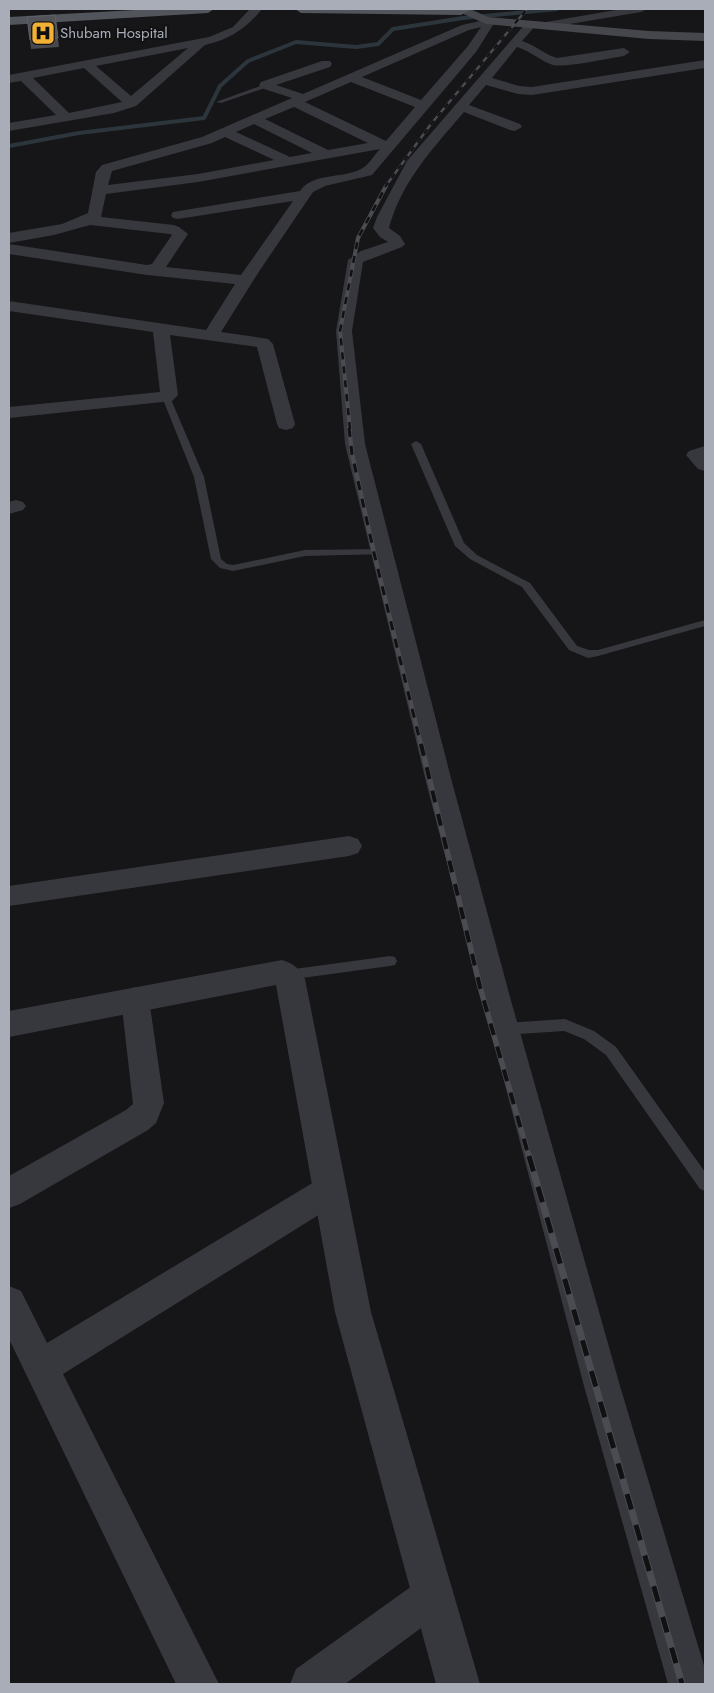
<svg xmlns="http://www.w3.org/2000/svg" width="714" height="1693" font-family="Jost,sans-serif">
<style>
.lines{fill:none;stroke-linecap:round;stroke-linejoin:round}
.stream{stroke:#2c353c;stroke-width:4}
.service{fill:#37383d;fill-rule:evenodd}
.minor{fill:#37383d;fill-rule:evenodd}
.tertiary{fill:#37383d;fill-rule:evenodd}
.secondary{fill:#45474d;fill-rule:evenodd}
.primary{fill:#53555c;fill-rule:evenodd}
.rail-far4-casing{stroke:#4a4c52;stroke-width:2.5}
.rail-far3-casing{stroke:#4a4c52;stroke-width:4}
.rail-far2-casing{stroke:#4a4c52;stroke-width:4.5}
.rail-far1-casing{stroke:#4a4c52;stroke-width:5.5}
.rail-casing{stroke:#4a4c52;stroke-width:7}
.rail-far4{stroke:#111113;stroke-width:2;stroke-dasharray:5.5;stroke-linecap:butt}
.rail-far3{stroke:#111113;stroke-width:2.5;stroke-dasharray:7;stroke-linecap:butt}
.rail-far2{stroke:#111113;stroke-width:3;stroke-dasharray:9;stroke-linecap:butt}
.rail-far1{stroke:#111113;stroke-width:4;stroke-dasharray:12;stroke-linecap:butt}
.rail{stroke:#111113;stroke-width:5;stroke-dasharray:16;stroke-linecap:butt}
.wall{fill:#47494d}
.building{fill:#525359;stroke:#5f6168}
.labels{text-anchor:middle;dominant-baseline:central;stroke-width:4;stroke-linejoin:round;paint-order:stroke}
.far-poi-label{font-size:15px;fill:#a8adb8;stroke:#111113;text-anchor:start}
</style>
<rect width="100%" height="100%" fill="#161618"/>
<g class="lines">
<!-- stream -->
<path class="stream" d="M9 146 79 133 204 118 220 86 248 61 296 42 356 47 378 44 393 29 463 18 557 9"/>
<!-- service -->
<path class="service" d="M266 84 268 87 221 103 216 102Z
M166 394 170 397 204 477 221 559 227 564 233 565 305 550 382 549 387 552 386 554 305 556 233 571 220 568 211 559 194 477 162 397Z
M416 441 421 444 464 543 477 555 530 583 577 646 589 650H598L705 620V626L598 656 588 658 569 650 522 587 470 559 455 546 411 444Z
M390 956 395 957 397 961 395 965 390 966 287 980 282 979 280 975 282 971 287 970Z
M565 1019 594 1031 616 1047 705 1172V1191L700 1189 606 1055 584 1039 564 1031 505 1035 500 1033 498 1029 500 1025 505 1023Z"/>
<!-- minor -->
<path class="minor" d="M250 9H262C247 28 229 40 205 45L136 106 114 113 9 131V123L56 115 21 81 9 83V75L209 37 233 27ZM188 48 131 96 96 66ZM84 68 122 102 69 113 33 78Z
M622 9H647L641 12 546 28 540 25 546 22Z
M494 18 498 19 500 21 498 23 493 25 476 52 372 175 325 186 313 192 260 270 221 332 262 338 268 339 273 344 295 424 293 428 286 430 279 428 277 424 257 347 170 335 178 395 172 401 9 418V407L160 392 153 332 9 311V301L206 330 235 284 147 275 9 254V244L147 265 152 264 172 235 170 234 90 225 54 235 9 243V233L62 224 88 213 96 172 102 165 202 137 292 98 261 88 259 85 261 82 322 61H330L332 64 330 67 276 85 303 94 462 25ZM481 27 468 46 421 100 362 77 469 30ZM351 82 415 107 386 141 305 102ZM294 107 368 143 328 150 265 119ZM254 124 312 153 290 157 236 132ZM225 137 274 160 198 174 108 185 112 171 212 143ZM380 149C374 155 368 166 361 169 343 179 313 172 300 191L173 212 171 215 173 218 178 219 293 201 241 275 166 267 188 234 179 227 174 225 101 217 106 194 198 182Z
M531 21 537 24 522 41C537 46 545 55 557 58L624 48 630 52 624 56C609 58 566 68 553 65 540 61 531 51 517 47L492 78 519 86 532 87 705 60V68L532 95 518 94 486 85 469 105 520 124 522 127 515 131 510 130 464 112C434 147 401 182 389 228L400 236 405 244 402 247 363 262 352 331 365 444 452 782 510 997 620 1386 705 1669V1684H668L584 1386 482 997 426 782 345 444 336 331 348 260 361 251 388 242 380 237 373 228 377 217 407 161 527 22Z
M705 446V471L698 469 686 455 689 451Z
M16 500 23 502 26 506 23 510 9 514V502Z
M349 836 358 839 362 846 358 853 349 856 9 906V886Z
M135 987 145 991 149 999 164 1103 156 1123 148 1130 20 1204 9 1208V1176L126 1110 133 1104 121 999 125 991Z
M330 1175 341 1179 346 1190 341 1201 63 1374 219 1684H176L9 1339V1286L21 1291 47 1343 319 1179Z
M433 1575 447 1581 453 1595 447 1609 345 1684H290L296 1669 419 1581Z"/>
<!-- tertiary -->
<path class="tertiary" d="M282 960C294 964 299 968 305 979L371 1312 480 1684H436L335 1312 276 985 9 1037V1011Z"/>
<!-- secondary -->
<path class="secondary" d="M458 9H470L488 17 649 31 705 33V41L649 39 486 24 459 12Z"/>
<!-- primary -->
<path class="primary" d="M153 9H214L208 13 9 25V17Z
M295 9H472L461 15 301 13Z"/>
<!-- rail-far4 casing -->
<g class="rail-far4-casing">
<path id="rail-far4" d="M385 187 431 124 527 9"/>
</g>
<!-- rail-far3 casing -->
<g class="rail-far3-casing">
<path id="rail-far3" d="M350 429 340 331 358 238 386 186"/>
</g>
<!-- rail-far2 casing -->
<g class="rail-far2-casing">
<path id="rail-far2" d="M349 428 352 454 374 553 421 745"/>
</g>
<!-- rail-far1 casing -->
<g class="rail-far1-casing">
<path id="rail-far1" d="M421 744 480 987 529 1157"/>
</g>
<!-- rail casing -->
<g class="rail-casing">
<path id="rail" d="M529 1156 682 1684"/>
</g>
<!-- rail-far4 -->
<use href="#rail-far4" class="rail-far4"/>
<!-- rail-far3 -->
<use href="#rail-far3" class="rail-far3"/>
<!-- rail-far2 -->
<use href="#rail-far2" class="rail-far2"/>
<!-- rail-far1 -->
<use href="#rail-far1" class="rail-far1"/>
<!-- rail -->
<use href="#rail" class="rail"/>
</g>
<!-- wall -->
<path class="wall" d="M55 15 59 47 31 49 30 40Z"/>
<!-- building -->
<path class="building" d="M55 15 58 38 30 40 27 17Z"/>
<!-- icons -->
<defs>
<g id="hospital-square" transform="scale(1.25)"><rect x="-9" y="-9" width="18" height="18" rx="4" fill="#f2b134" stroke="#111113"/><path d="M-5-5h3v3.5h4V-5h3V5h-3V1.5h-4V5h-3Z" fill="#111"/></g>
</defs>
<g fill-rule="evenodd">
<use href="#hospital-square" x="43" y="33"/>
</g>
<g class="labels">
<!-- far-poi labels -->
<g class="far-poi-label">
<text x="60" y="33">Shubam Hospital</text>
</g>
</g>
<!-- border -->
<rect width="714" height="1693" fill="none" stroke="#a8adb8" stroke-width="20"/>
</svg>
